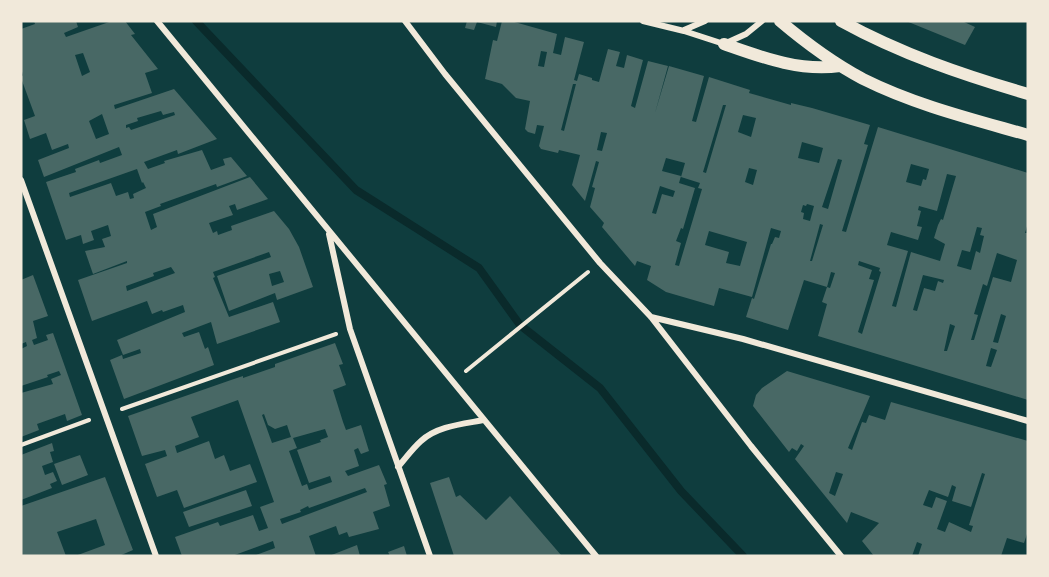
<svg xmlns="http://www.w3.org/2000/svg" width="1049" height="577" font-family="'DM Sans',sans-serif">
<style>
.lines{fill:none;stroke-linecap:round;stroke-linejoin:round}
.stream{stroke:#0a2a2b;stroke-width:8}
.building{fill:#486865;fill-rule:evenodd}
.path{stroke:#f1e9da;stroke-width:4}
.minor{stroke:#f1e9da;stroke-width:6}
.secondary{stroke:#f1e9da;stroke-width:12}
</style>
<rect width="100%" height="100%" fill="#0f3d3e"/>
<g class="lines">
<!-- stream -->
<path class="stream" d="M196 21 356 190 479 268 520 325 600 388 681 491 743 556"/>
</g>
<!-- building -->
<path class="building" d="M34 21H76L78 27 64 33 66 37 112 21H125L135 34 131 35 158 69 145 73 152 93 114 105 115 109 174 89 217 139 178 154 177 150 144 162 148 169 165 163 164 161 202 150 211 170 225 165 223 159 231 157 247 176 217 187 216 184 160 204 161 206 145 212 151 230 157 227 153 214 250 177 268 199 237 210 235 204 229 206 233 215 209 223 213 233 217 231 218 235 232 230 231 226 274 211 289 229 299 247 313 287 277 300 275 293 229 311 217 276 271 257 269 252 213 272 215 277 213 278 229 317 273 302 280 322 217 344 211 322 182 333 184 337 199 332 205 349 208 347 214 365 124 399 110 360 122 355 123 359 141 353 140 349 123 355 117 340 185 312 183 305 163 312 162 310 152 314 147 301 92 321 78 280 127 263V261L93 274 85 251 105 247 102 239 111 236 108 225 91 231 94 240 83 244 81 235 66 240 46 182 76 172 75 169 99 160 100 163 122 155 119 147 44 177 38 160 69 148 68 144 52 150 46 133 30 139 24 120 35 116 21 78 23 75 21 68V29L35 24ZM83 53 90 72 82 76 75 55ZM161 111 163 115 174 112 175 115 131 130 129 127 126 128V125L138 121 137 118ZM102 114 109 134 96 139 89 121ZM137 169 142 183 143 182 146 188 133 194 134 198 130 199 128 192 116 196 111 183 70 197 69 193ZM171 267 175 273 127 291 126 286 154 276 153 273ZM280 271 284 282 272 286 269 274Z
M467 21H497L496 27 477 22 474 30 465 28Z
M502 21H511L557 34 553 53 561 55 565 37 584 42 574 80 577 81 579 74 592 78V80L599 82 608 49 620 52 616 66 624 68 627 55 643 60 631 106 635 108 648 61 668 66 655 113 669 66 704 76 692 121 696 122 709 77 750 90 749 93 791 105V103L812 108 870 125 864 144 868 145 842 231 846 232 878 127 1028 173V223L1025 233H1028V400L818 336 827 304 822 302 827 287 830 288 835 273 831 272 827 287 804 280 788 330 746 317 752 298 754 299 771 244H772L775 237 779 238 781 231 771 228 752 297 719 288 714 306 666 292 647 280 651 266 637 261 635 266 602 227 604 223 590 207 595 188 592 187 599 162 596 161 585 201 572 185 580 155 559 150 558 153 541 149 539 146 544 126 537 125 535 134 528 132 525 129 530 101 516 98 502 84 485 79 493 40 497 41ZM541 51 547 52 544 67 538 66ZM573 84H576L564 131 561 130ZM723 105H726L706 173 703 172ZM743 115 756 118 751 137 738 132ZM601 132 607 133 602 151 597 150ZM802 142 823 148 819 163 798 158ZM666 158 685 163 681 177 700 183 698 188 702 189 679 266 675 265 681 243 676 241 681 228 683 229 695 188 679 183 681 176 662 171ZM838 159 842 160 828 209 822 207ZM911 164 929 169 926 180 923 179 921 186 906 182ZM749 168 757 170 753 185 745 182ZM947 174 956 176 943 220 941 219 938 225 934 238 945 244 940 261 911 252 896 307 892 306 908 251 887 245 891 232 918 240 922 227 917 226 921 211 918 210 919 206 937 211ZM660 186 675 191 673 197 662 194 656 214 652 213ZM807 204 814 206 810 221 803 219 804 213 801 212 803 205 806 206ZM820 224 823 225 812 261H810ZM977 227 982 228 980 235 984 236 980 253 976 251 971 270 957 266 962 250 970 252ZM709 231 747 242 740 266 726 263 729 252 705 245ZM997 253 1017 260 1011 282 993 277 974 340H971L978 315 974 314 983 284 987 286ZM859 261 880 268 879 271 881 272 862 334 858 332 874 280 869 279 872 270 858 265ZM923 275 944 280 943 283 938 281 935 291 924 288 917 311 913 310ZM1001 314 1006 316 998 343 993 342ZM950 324 955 326 947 351H944ZM991 348 997 350 991 367 986 366Z
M906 21H962L975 27 965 45Z
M33 275 48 316 33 321 37 338 32 340 34 345 48 340 46 335 53 333 82 415 67 421 65 414 37 424 39 430 21 437V393L53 384 51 379 61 375 59 371 47 375 48 377 21 386V349L27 346 26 342 21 344V280Z
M335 343 343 364 339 365 346 385 333 390 343 422 346 430 361 425 369 451 361 454 358 448 354 450 359 466 345 471 348 476 379 465 387 484 384 485 390 506 373 512 379 529 349 537 347 532 339 535 336 526 309 536 316 556H253L275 548 273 541 232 556H182L175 537 218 522 220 526 253 515 259 531 268 528 260 507 274 502 238 400 191 417 199 437 175 446 177 453 209 441 215 459 224 455 230 471 250 464 257 482 184 508 177 490 157 497 145 464 167 456 165 450 142 456 128 416 231 380 243 376V378L275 367V364ZM264 414 268 425 275 429 287 425 291 437 272 443 262 415ZM325 429 328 437 320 440 321 442 297 450 309 483 330 476 332 482 309 490 307 484 302 486 289 451 297 448 293 438ZM365 488 367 492 282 524 280 519 301 512 300 510 308 506 309 508Z
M787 371 870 396 848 448 852 450 862 422 866 423 869 415 885 420 891 402 1028 441V531L1024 543 1007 538 1001 556H918L922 544 917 542 912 556H874L862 541 879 523 851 512 847 523 795 459 804 446 801 444 797 451 792 448 789 452 753 406 756 395 762 388ZM836 472 843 474 835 496 829 493ZM982 473 985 474 969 525 973 526 971 532 949 522 945 532 937 529 947 501 936 497 932 508 923 505 929 490 948 497 952 485 956 487 952 501 971 507Z
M52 443 54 451 50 452 53 462 42 466 45 475 53 472 57 481 50 484 52 488 21 500V455Z
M80 455 88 475 62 485 54 464Z
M105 477 133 550 119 556H75L105 545 96 519 57 532 66 556H21V506Z
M449 477 456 497 460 495 486 520 510 496 561 555 454 556 430 483Z
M246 490 252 506 189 527 183 512Z
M357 545 360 556H329Z
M404 546 407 556H390L388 552Z"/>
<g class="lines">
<!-- path -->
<path class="path" d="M466 371 588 272
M122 409 336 334
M21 445 89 420"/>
<!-- minor -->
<path class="minor" d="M157 21 596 556
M405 21 445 74 600 263 651 317 751 446 841 556
M643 21 684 31 724 44 746 34 762 21
M684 30 705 21
M21 180 156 556
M329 234 350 329 430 556
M651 317 743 339 1028 421
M398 467C405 459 412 449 421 441 437 426 463 424 484 420"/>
<!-- secondary -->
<path class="secondary" d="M780 21C806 43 833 63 863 79 915 105 972 119 1028 135
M841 21C901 54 963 75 1028 94
M724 44C761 57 800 72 840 66"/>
</g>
<!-- border -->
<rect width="1049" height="577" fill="none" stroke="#f1e9da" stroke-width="45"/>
</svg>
